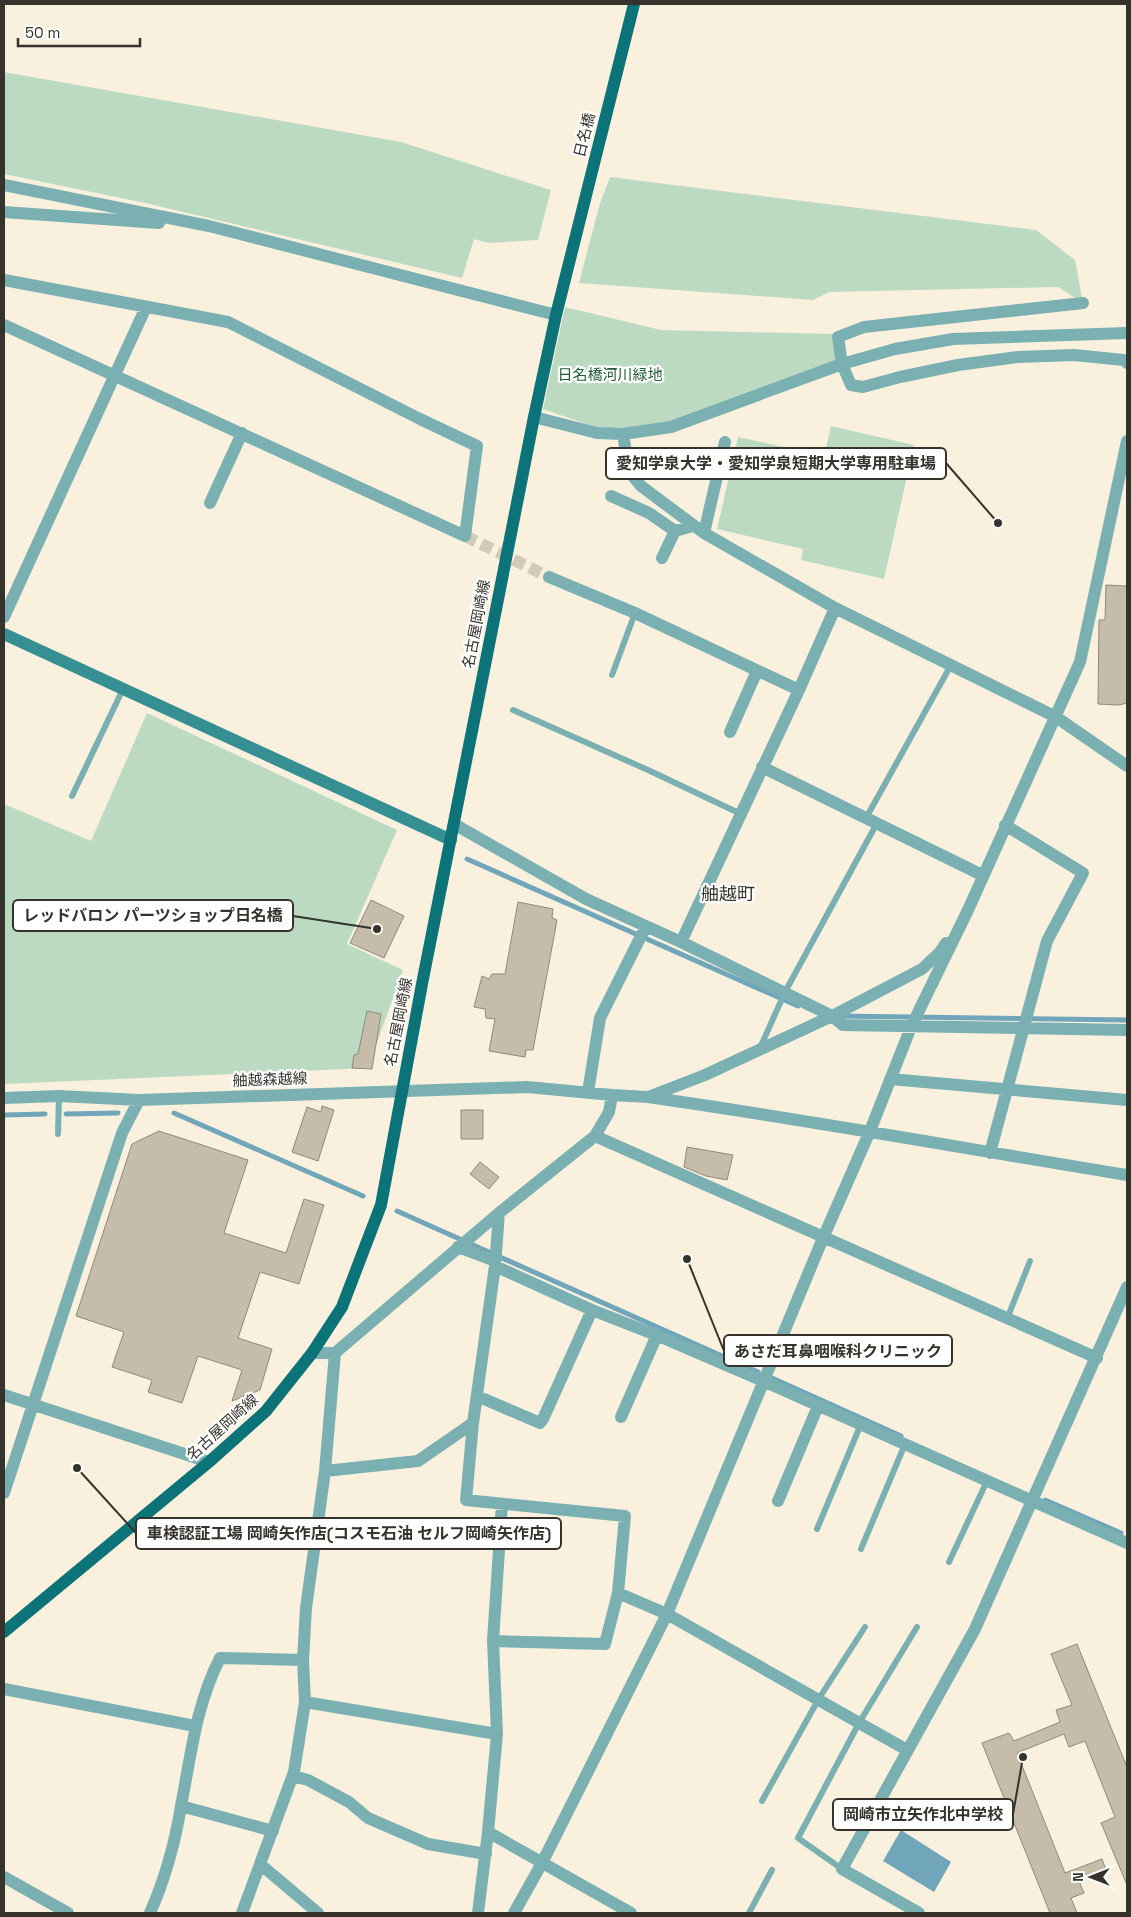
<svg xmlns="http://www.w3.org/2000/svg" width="1131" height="1917" font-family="'Space Grotesk','Noto Sans JP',sans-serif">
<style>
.green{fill:#bcdac2}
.water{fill:#71a6ba}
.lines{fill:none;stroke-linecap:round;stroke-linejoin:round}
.stream{stroke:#71a6ba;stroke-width:5}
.building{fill:#c5bdaa;stroke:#908977}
.street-tunnel{stroke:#d2cbba;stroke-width:12;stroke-dasharray:12 6;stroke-linecap:butt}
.lane{stroke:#7bb0b2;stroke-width:6}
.street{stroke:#7bb0b2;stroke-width:12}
.secondary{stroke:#358f93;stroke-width:12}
.primary{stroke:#0c7378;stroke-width:12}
.labels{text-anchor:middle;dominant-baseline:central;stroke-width:4.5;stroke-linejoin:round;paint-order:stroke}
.street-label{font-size:15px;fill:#36332c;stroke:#fff}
.park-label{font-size:15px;fill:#215e34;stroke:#fff}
.quarter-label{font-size:18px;fill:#36332c;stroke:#fff}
.leader{fill:none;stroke:#36332c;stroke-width:2}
.callout-dot{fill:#36332c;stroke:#fff;stroke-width:2}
.callout{fill:#fff;stroke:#36332c;stroke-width:2}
.callout-label{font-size:16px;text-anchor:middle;font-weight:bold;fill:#36332c}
</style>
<rect width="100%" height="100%" fill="#f9f1de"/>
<!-- green -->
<path class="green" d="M4 72 401 142 551 190 538 240 489 243 474 239 462 278 145 203 4 174Z
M610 177 1036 230 1075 260 1083 303 1058 287 829 292 813 300 579 283 600 203Z
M565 307 661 330 833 334 836 360 670 423 622 431 598 428 543 409Z
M831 426 914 445 884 579 801 560 803 549 717 529 738 437 824 456Z
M147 713 397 830 347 944 403 970 368 1068 4 1084V804L91 841Z"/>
<!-- water -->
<path class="water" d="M901 1830 951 1862 934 1892 883 1861Z"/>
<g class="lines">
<!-- stream -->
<path class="stream" d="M467 859 798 1006
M837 1016 1127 1020
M174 1113 363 1196
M66 1114 118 1113
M4 1115 45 1114
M397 1211 758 1372
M772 1378 901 1436
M1045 1500 1121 1533"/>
</g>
<!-- building -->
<path class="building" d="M1106 585 1127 586V703L1119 705 1098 704 1099 620H1105Z
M371 900 404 916 384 958 350 943Z
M518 902 553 909 552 918 557 920 533 1050H526L525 1057 489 1051 495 1019 486 1018 485 1009 474 1007 482 976 489 979 492 974H505Z
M367 1011 381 1014 372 1069 352 1068 354 1055 358 1054Z
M322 1106 334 1110 318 1161 292 1152 307 1107 321 1112Z
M461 1110H483V1139H461Z
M159 1131 248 1160 224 1233 286 1253 304 1199 324 1205 299 1284 260 1272 238 1338 272 1349 260 1390 232 1401 242 1370 198 1356 182 1403 148 1392 152 1380 112 1367 124 1332 76 1316 132 1144Z
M687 1147 733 1155 727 1180 706 1176 684 1167Z
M480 1162 499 1177 489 1189 470 1174Z
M1077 1644 1127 1767V1885L1101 1823 1115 1817 1085 1741 1069 1747 1064 1734 1017 1753 1065 1873 1102 1859 1106 1870 1079 1881 1084 1893 1071 1898 1077 1913H1050L982 1743 1009 1733 1014 1741 1060 1722 1056 1710 1072 1705 1051 1654Z"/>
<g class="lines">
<!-- street-tunnel -->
<path class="street-tunnel" d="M465 536 549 577"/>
<!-- lane -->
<path class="lane" d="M612 675 635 613
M513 710 648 770 741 814
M72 796 123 689
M866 818 951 665
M760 1048 785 992 877 823
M58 1134 59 1096
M1007 1319 1030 1261
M817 1529 861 1424
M861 1549 905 1444
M949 1562 987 1481
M762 1801 818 1700 865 1627
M842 1869 798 1838 859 1723 917 1627
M749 1913 772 1870"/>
<!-- street -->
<path class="street" d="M4 185 209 226 556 315
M4 212 159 223
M4 280 228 322 420 419 477 446 465 536 4 325
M1083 303 864 327 838 337 842 364 851 385 863 387 900 377 958 365 1018 357 1074 355 1124 360 1127 363
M534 417 597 433 623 434 671 427 842 364 895 349 953 339 1127 333
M623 434 629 471 641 486 704 533 835 608 1056 717 1127 766
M611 496 649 513 675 531 693 526
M210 503 242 433
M704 533 725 442
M662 558 675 531
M549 577 635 613 799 690
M4 617 146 307
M730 732 757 671
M762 767 982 875
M454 824 586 899 681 942 832 1016 843 1025 1127 1030
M681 942 799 690 835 608
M890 1079 1127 1100
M588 1092 600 1018 646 926
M648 1097 705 1075 832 1016 922 969 940 952 946 943
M4 1098 59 1096 139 1100 527 1087 612 1095 648 1097C809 1120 968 1149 1127 1175
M595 1136 1097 1358
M990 1153 1047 941 1083 873 1005 825
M458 1247 495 1261
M495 1266 592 1310 661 1337 763 1381 1127 1543
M312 1353H335L499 1213 595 1136 609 1112 612 1095
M4 1395 209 1462
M477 1396 540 1423 543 1419 592 1310
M621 1417 657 1335
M325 1471 418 1461 473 1423
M4 1493 122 1133 139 1100
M778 1501 818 1406
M618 1593 667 1614 907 1750
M493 1641 605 1644 618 1593 625 1516 466 1500 473 1423 495 1266 499 1213
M4 1689 195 1726
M305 1702 497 1734
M293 1776 308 1780 349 1802 368 1818 428 1844 486 1854
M181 1806 273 1831
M488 1832 631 1913
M260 1864 318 1913
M4 1877 68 1913
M150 1913C165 1879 175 1843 181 1806 191 1755 196 1705 220 1658L303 1660
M242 1913 294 1772 305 1702 303 1660 306 1608 325 1471 335 1353
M478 1913 488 1832 497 1734 493 1641 502 1504
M514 1913 542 1863 667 1614 823 1238 870 1131 911 1027 968 910 1080 662 1127 441
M919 1913 842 1869 975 1629 1127 1287"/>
<!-- secondary -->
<path class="secondary" d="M4 634 451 840"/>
<!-- primary -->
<path class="primary" d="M4 1632 209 1462 266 1411 312 1353 342 1307 381 1205 422 984 534 417 556 315 634 4"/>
</g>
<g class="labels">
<!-- street labels -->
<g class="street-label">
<text transform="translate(584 135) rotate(-76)">日名橋</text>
<text transform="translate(476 624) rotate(-79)">名古屋岡崎線</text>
<text transform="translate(398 1022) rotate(-79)">名古屋岡崎線</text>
<text transform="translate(270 1079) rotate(-2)">舳越森越線</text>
<text transform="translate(222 1427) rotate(-42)">名古屋岡崎線</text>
</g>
<!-- park labels -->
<g class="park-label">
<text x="610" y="374">日名橋河川緑地</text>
</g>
<!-- quarter labels -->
<g class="quarter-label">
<text x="728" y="893">舳越町</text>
</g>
</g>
<!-- callouts -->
<path class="leader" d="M998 523L946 463M377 929L293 916M687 1259L724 1351M77 1468L136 1533M1023 1757L1013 1814"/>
<g class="callout-dot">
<circle cx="998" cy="523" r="5"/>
<circle cx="377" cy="929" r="5"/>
<circle cx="687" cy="1259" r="5"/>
<circle cx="77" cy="1468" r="5"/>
<circle cx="1023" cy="1757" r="5"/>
</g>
<g class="callout">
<rect x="606" y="448" width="340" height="31" rx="5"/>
<rect x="13" y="900" width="280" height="31" rx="5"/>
<rect x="724" y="1335" width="228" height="31" rx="5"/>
<rect x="136" y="1518" width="425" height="31" rx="5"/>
<rect x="833" y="1799" width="180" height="31" rx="5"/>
</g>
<g class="callout-label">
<text x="776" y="469">愛知学泉大学・愛知学泉短期大学専用駐車場</text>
<text x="153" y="921">レッドバロン パーツショップ日名橋</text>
<text x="838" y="1357">あさだ耳鼻咽喉科クリニック</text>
<text x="349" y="1539">車検認証工場 岡崎矢作店(コスモ石油 セルフ岡崎矢作店)</text>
<text x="923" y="1820">岡崎市立矢作北中学校</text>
</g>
<!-- border -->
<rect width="1131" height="1917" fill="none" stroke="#36332c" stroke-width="10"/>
<!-- north arrow -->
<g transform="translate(1091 1877) rotate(270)" stroke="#ffffff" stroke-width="4" paint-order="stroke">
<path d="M0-4L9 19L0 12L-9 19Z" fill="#36332c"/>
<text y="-8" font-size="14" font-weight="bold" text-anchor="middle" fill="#36332c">N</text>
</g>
<!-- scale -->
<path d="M18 38v8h122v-8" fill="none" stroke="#36332c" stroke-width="2.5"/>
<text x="25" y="38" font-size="15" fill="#36332c" stroke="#ffffff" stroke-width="4" paint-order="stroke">50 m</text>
</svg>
